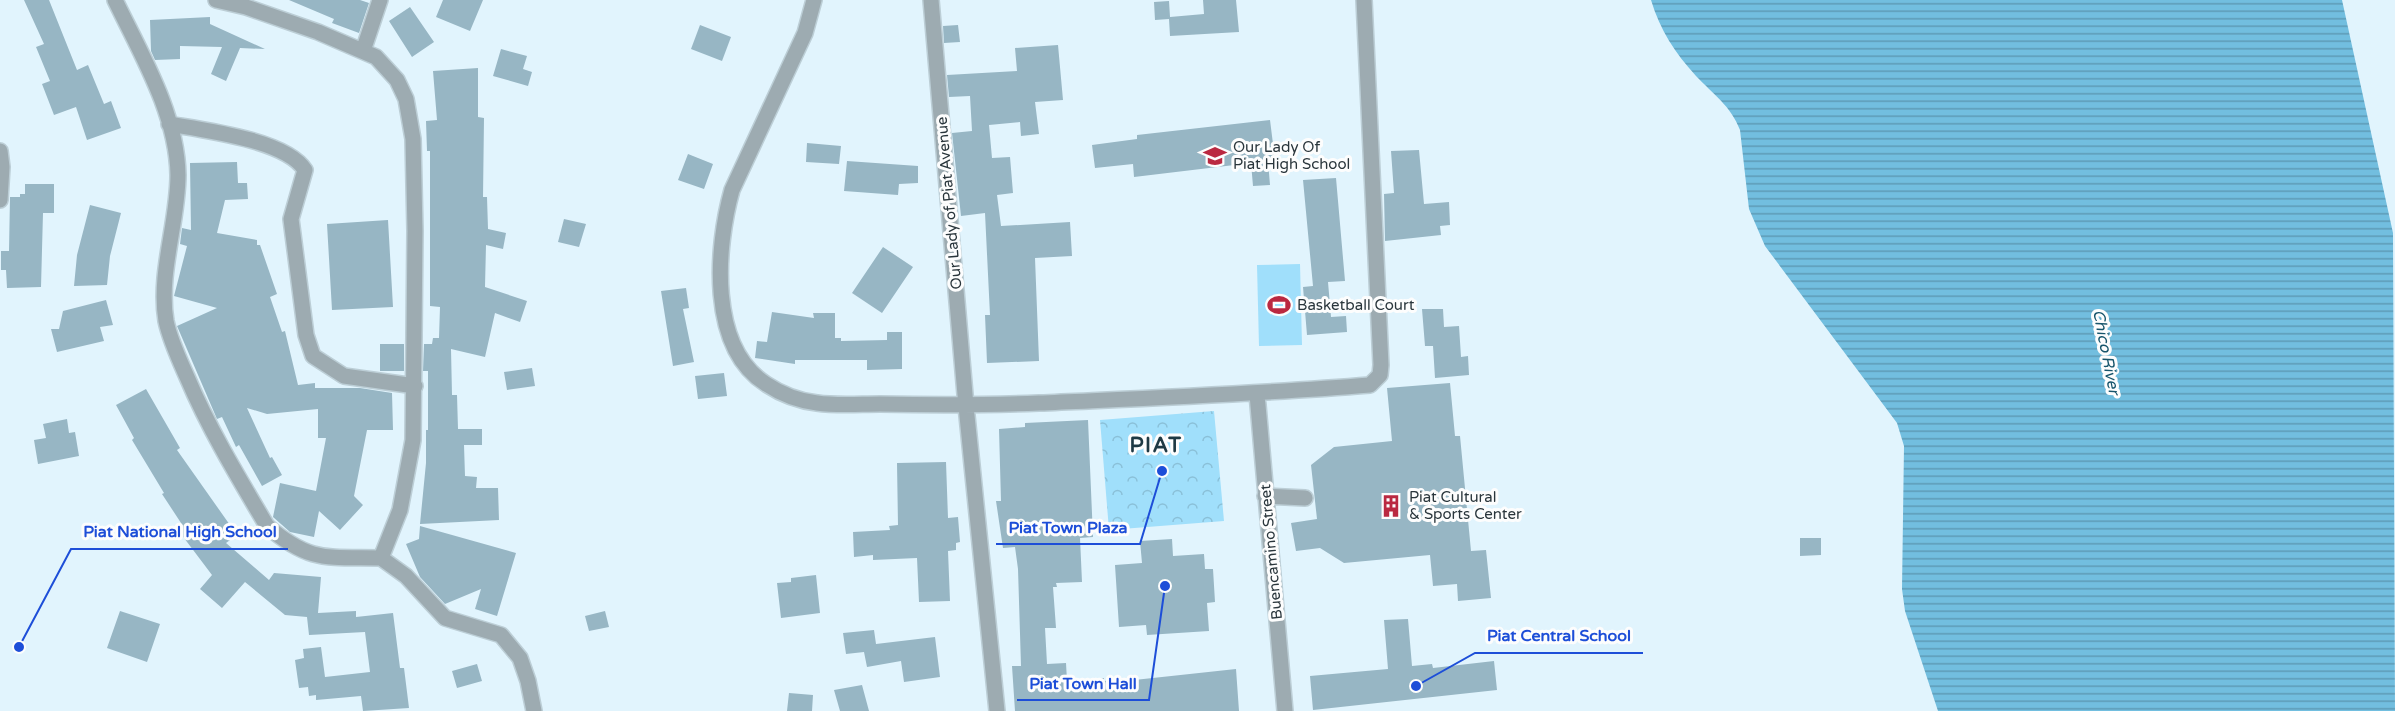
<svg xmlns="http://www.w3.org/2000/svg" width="2395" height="711" font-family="'Varela Round',sans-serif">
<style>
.grass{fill:#a0dffb}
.park{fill:url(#park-crowns)}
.water{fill:url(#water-rules)}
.building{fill:#97b6c4}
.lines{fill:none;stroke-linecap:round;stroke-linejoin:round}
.minor-casing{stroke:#bcced6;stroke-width:18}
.minor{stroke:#9dabb1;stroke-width:15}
.labels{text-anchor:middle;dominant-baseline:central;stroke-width:6;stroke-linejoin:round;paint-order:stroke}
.poi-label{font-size:15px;fill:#2a363c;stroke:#fdfdfd;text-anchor:start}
.street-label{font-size:15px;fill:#2a363c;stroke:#fdfdfd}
.water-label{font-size:16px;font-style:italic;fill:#17556c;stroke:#fdfdfd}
.district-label{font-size:21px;font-weight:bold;letter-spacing:1.5px;fill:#1e3944;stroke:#fdfdfd}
.leader{fill:none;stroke:#1d4ed8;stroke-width:2}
.callout-dot{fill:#1d4ed8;stroke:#fdfdfd;stroke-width:2}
.callout-label{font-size:16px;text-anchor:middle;font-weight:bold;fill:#1d4ed8;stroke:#fdfdfd;stroke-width:6;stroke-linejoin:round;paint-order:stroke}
</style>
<defs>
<pattern id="park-crowns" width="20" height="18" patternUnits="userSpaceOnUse" patternTransform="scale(1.5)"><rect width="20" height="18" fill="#a0dffb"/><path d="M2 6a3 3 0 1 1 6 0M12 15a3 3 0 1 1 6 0" fill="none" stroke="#8ac0d8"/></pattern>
<pattern id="water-rules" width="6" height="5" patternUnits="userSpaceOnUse" patternTransform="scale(1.5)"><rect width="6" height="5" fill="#72bedf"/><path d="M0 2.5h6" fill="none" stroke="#5e9bb6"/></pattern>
</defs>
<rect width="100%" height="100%" fill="#e1f4fd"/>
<!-- grass -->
<path class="grass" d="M1300 264 1302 345 1259 346 1257 265Z"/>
<!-- park -->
<path class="park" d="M1214 411 1224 521 1109 530 1100 420Z"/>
<!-- water -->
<path class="water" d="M1651 0H2342L2393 233 2395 711H1938L1905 611 1902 589 1904 446 1897 423 1765 246 1749 209 1740 130C1731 106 1713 94 1696 76 1675 53 1660 30 1651 0Z"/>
<!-- building -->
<path class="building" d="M24 0H49L77 70 88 65 104 104 111 101 121 128 87 140 76 107 54 115 42 84 50 81 36 47 44 44Z
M289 0H360L369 3 359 33 332 23 334 19Z
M443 0H483L470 31 436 17Z
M1203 0H1236L1239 32 1170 36 1169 19 1155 20 1154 2 1169 1 1170 17 1204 14Z
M410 7 434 42 412 57 389 21Z
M210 17V24L265 49 240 48 226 81 211 74 222 47 180 46V59L155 60 151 51 150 20Z
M700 25 731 37 722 61 691 49Z
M958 25 960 42 944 43 943 26Z
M1058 45 1063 100 1035 102 1039 134 1021 136 1020 122 989 125 992 158 1010 157 1013 193 997 195 1001 226 1070 222 1072 256 1035 258 1039 361 987 363 985 315H990L985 213 961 216 952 133 972 131 970 96 949 97 947 75 1017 71 1015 48Z
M501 49 527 56 523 69 532 72 528 86 493 76Z
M478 68V117L484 118 483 197H487L488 229 506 233 503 249 486 245 485 287 527 301 520 322 495 313 485 357 451 349 452 395H457L458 429H482V445H464L465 476 477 477 476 488H498L499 520 420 524 426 463V430H428V371H423L424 344H432L433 338H439L440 307 430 306V151H427L426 121 437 120 433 71Z
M1270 120 1275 160 1268 161 1270 185 1253 186 1251 163 1134 177 1133 164 1095 168 1092 145 1137 139V135Z
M807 143 841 146 839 164 806 162Z
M1419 150 1424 204 1449 202 1450 225 1440 226 1441 235 1385 241 1384 194 1394 193 1391 151Z
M688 154 713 164 704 189 678 180Z
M847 161 918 166V183L899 184 898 195 844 191Z
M237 162 238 183H247L248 199 225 200 217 233 257 240V245H260L277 294 270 297 282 332 285 331 298 385 315 383V388H360L392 393 393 430H367L354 496 363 505 340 530 319 511 314 537 290 532 273 517 280 483 316 491 326 438H318V409L267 414 247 408 270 458 272 457 282 475 262 486 239 445 236 447 222 417 217 419 177 326 217 308 174 296 187 246 180 244 182 228 191 230 190 163Z
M1336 178 1345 281 1328 282 1331 317 1346 316 1347 332 1307 335 1303 287 1313 286 1303 180Z
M25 184H54V213H43L41 287 7 288 6 270H1V251H9L10 197H20V194H25Z
M90 205 121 213 110 256 107 285 74 286 77 255Z
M564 219 586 224 579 247 558 242Z
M388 220 393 307 332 310 327 224Z
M883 247 913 267 882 313 852 293Z
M686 288 689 308 683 309 694 362 673 366 661 291Z
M106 300 113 325 100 327 104 341 57 352 51 329H59L63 311Z
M1422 309H1443L1444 327 1459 326 1461 357 1468 356 1469 375 1435 378 1433 346H1425Z
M772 312 814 318 813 313H835V338H841V341L887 340V332H902V369L867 370V360H795V364L755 358 757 341 767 342Z
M380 344H404V371H380Z
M532 368 535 386 507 390 504 372Z
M724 373 727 396 698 399 695 376Z
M1450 383 1455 436H1460L1471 551 1486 550 1491 598 1458 601 1457 584 1433 586 1430 555 1344 563 1320 548 1296 551 1291 523 1317 519 1311 465 1334 447 1392 441 1387 388Z
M146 389 180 448 177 450 237 535 226 543 269 580 274 573 321 577 318 613 356 611V617L393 613 400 668H404L409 708 363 711 361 696 316 700V695L309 696 308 687 299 688 295 660 304 658 303 649 321 647 325 677 370 672 365 632 309 635 307 617 285 615 245 582 222 608 200 589 212 575 178 530 183 526 162 494 164 493 132 440 134 438 116 405Z
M67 419 69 433 75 432 79 456 38 464 34 440 46 438 43 424Z
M1088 420 1093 537 1080 538 1082 582 1056 583 1057 587H1053L1056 628H1045L1047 664 1066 663 1067 681 1104 678V681L1125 679V681L1236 669 1239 711H1015L1012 666H1021L1018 569 1015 547 1003 548 996 501H1001L999 429 1025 427V423Z
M946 462 948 518 958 517 960 542 956 543V550L948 551 950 601 919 602 917 558 873 560V555L854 557 853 532 890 530 889 526 898 525 897 463Z
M420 526 516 553 497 616 475 609 481 589 445 604 420 577 406 544 419 539Z
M1800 538H1821V555L1800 556Z
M1172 539 1173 556 1204 554 1205 569H1213L1215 602 1207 603 1209 631 1147 635 1146 625 1119 627 1115 565 1142 563 1140 541Z
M816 575 820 613 781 618 777 583 791 582V578Z
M120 611 160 624 147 662 107 648Z
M605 611 609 627 589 631 585 616Z
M1408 619 1412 666 1432 664 1433 668 1494 661 1497 690 1313 710 1310 676 1388 669 1384 620Z
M874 630 876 644 935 637 940 677 904 682 901 661 867 667 864 652 846 654 843 633Z
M477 664 482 681 457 688 452 671Z
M862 685 869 711H840L834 690Z
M789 693 813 695 812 711H787Z"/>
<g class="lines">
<!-- minor casing -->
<g class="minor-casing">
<path id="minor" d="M115 0C141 54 177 114 178 175 178 223 158 273 166 321 170 340 179 359 187 377 209 429 238 477 267 526 310 563 327 557 381 558
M216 0 246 7 318 32 376 57 397 80 406 99 413 139 415 231 413 440 400 510 381 558 406 576 445 618 501 635 520 658 528 681 534 711
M814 0 805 33 732 190C716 247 708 347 766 384 781 394 800 401 817 403 837 406 860 404 880 404 934 405 986 405 1039 403 1150 398 1260 394 1370 385L1380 375 1381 365 1364 0
M931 0 966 406 997 711
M363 51 380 0
M169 124C204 130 286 140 305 170L291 219 306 335 313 356 344 376 415 386
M0 151 2 167 0 200
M1257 394 1285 711
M1265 496 1305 498"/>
</g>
<!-- minor -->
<use href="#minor" class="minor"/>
</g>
<!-- icons -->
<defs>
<g id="school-bare" transform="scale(1.8)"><path d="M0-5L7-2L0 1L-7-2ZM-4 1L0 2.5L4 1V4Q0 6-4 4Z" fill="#ba2941" stroke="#fdfdfd" stroke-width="2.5" paint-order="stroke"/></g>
<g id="stadium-bare" transform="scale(1.8)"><path d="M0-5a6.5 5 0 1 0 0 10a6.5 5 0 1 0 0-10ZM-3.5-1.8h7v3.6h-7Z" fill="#ba2941" stroke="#fdfdfd" stroke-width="2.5" paint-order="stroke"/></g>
<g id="building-bare" transform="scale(1.8)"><path d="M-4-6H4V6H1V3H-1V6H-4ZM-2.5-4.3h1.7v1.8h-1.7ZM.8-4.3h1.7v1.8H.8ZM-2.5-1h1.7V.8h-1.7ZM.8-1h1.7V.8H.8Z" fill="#ba2941" stroke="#fdfdfd" stroke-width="2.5" paint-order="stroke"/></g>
</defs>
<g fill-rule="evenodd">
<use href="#school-bare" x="1215" y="156"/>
<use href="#stadium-bare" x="1279" y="305"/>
<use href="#building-bare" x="1391" y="506"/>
</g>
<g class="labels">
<!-- poi labels -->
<g class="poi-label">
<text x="1233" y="147">Our Lady Of<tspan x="1233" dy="17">Piat High School</tspan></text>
<text x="1297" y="305">Basketball Court</text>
<text x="1409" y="497">Piat Cultural<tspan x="1409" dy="17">&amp; Sports Center</tspan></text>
</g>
<!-- street labels -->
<g class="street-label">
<text transform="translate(949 203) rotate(-95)">Our Lady of Piat Avenue</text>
<text transform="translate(1271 552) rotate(-95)">Buencamino Street</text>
</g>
<!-- water labels -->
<g class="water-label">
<text transform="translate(2106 352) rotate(79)">Chico River</text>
</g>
<!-- district labels -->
<g class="district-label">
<text x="1156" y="445">PIAT</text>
</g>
</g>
<!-- callouts -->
<path class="leader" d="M1162 471L1140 544H996M19 647L71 549H288M1416 686L1475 653H1643M1165 586L1149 700H1017"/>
<g class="callout-dot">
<circle cx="1162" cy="471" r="6"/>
<circle cx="19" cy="647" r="6"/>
<circle cx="1416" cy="686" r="6"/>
<circle cx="1165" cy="586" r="6"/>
</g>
<g class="callout-label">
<text x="1068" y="533">Piat Town Plaza</text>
<text x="180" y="537">Piat National High School</text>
<text x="1559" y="641">Piat Central School</text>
<text x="1083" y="689">Piat Town Hall</text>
</g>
</svg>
